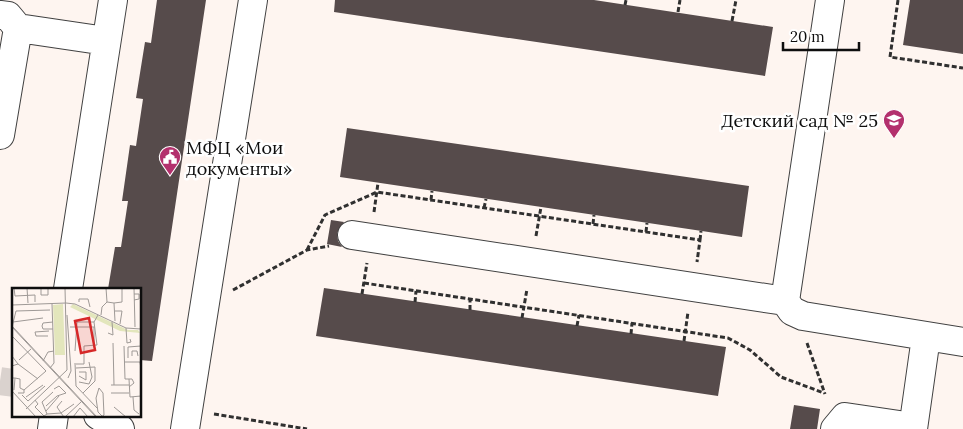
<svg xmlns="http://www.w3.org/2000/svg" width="963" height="429" font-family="Lora,serif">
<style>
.building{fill:#564b4b}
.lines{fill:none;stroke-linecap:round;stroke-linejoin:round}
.minor-tunnel{stroke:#dad2ce;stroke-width:28;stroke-dasharray:28 14;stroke-linecap:butt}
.minor-casing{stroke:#414141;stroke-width:30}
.path{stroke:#303030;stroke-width:3;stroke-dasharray:5 2.5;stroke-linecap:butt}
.minor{stroke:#fff;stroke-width:28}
.labels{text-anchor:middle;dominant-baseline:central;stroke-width:5;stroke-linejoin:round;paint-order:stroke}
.poi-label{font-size:18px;fill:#0e0e0e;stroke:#fff;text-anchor:end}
.inset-road{fill:none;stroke:#9e9996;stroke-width:1}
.view{fill:#d62828;fill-opacity:0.15;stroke:#d62828;stroke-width:2.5}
.inset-edge{fill:none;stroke:#0e0e0e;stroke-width:2.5}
</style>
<rect width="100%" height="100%" fill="#fef5f0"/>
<!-- building -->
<path class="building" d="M157 0H206L152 361 140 360V289H108L115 247H121L128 201H122L130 145 136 146 143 99 136 98 145 42 151 43Z
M335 0H594L773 27 765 76 334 12Z
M910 0H963V54L903 45Z
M347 128 749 186 742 237 340 177Z
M331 220 344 222 337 233 338 241 342 247 327 244Z
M324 288 726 347 718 396 316 336Z
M794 405 820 409 817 429H790Z"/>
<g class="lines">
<!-- minor-tunnel -->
<path class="minor-tunnel" d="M0 381 14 383"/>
<!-- minor casing -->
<g class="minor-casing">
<path id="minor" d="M830 0 785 301 792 311 803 316 963 342
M0 15 8 16 18 28 0 135
M18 28 106 41
M352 235 785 301
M68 289 113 0
M98 415 120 429
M52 429 54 415
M185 429 253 0
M835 429 845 417 913 427
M913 429 926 337"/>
</g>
<!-- path -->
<path class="path" d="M898 0 890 57 963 68
M625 5 626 0
M678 12 680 0
M732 21 736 0
M431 200 432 191
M484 208 486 199
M374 212 378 183
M593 224 594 215
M646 232 647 223
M536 236 541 207
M700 240 701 231
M307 250 325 215 377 192 700 240 697 262
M364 283 728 338 750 350 781 377 824 393
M233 290 307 250 329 246
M362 294 367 263
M415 302 416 291
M470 310V299
M522 318 527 289
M577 326 579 315
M631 334 632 323
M684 341 688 312
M807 343 825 394
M214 414 307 429"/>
<!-- minor -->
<use href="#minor" class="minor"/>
</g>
<!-- icons -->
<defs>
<g id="school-pin" transform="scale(1.125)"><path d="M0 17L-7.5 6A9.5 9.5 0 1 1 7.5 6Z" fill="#b3306d" stroke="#fff"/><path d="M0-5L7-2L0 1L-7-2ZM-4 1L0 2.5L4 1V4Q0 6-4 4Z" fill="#fff"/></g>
<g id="civic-pin" transform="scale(1.125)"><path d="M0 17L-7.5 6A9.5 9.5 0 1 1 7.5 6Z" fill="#b3306d" stroke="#fff"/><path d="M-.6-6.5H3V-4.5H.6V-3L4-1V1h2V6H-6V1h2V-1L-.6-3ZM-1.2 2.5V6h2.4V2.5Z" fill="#fff"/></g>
</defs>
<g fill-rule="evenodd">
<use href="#school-pin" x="894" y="120"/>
<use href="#civic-pin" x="170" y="157"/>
</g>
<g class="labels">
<!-- poi labels -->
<g class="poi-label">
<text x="878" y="120">Детский сад № 25</text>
<text x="186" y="147" text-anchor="start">МФЦ «Мои<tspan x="186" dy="21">документы»</tspan></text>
</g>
</g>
<!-- overview -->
<g transform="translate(12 288)">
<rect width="129" height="129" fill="#fef5f0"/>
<path d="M51 16 53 67H43L41 17ZM61 16 116 42H126L128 45 108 43 58 19Z" fill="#e3e6bc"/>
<path class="inset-road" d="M2 0 3 8 23 7V14M15 0 16 15M29 0V7H36V0M94 0 95 14 102 15 110 14V0M122 0 123 39M122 6H127V11L122 12M67 14V11H76L78 19M54 15 63 16 114 40 129 41M102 15 103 33M0 17 54 15M103 23H110L108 36M55 27 59 83 56 90M89 27 90 19 95 14M1 34 31 30M41 34 31 35 30 38 31 41H41M0 38 85 129M0 39 4 23 38 22M0 39 84 129M58 39H83M82 39V58M114 40 115 55 119 54 118 51M96 45 101 47 100 34M0 48 34 83M36 48H24L23 44 37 43M101 55 102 97M112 58 113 91H120L122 95 117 99M63 63 65 34H82M0 68 6 76 0 78M120 68V63H125L126 68M116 70V59L129 58M7 72 19 61M31 73 36 64 42 63M112 74H128L129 81M63 75 64 98 85 120M6 76 26 91M64 76H72V58L85 57 82 34 86 27M38 80 42 75 40 16M64 80 83 79V93L71 105M67 88 74 92V84H67M0 90H3L2 102M3 90 8 91V100L12 102V105H6M117 91 118 109 129 108M67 94 77 96 80 89 77 74M99 97H117M12 102 34 83M0 103 24 129M99 105H117M10 107 16 113 33 98M14 109 31 97M121 109 122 122 127 126M23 112 26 116 23 119 32 128 35 126 30 114 41 104M50 113 45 119 49 125 62 116M34 118 45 108 54 105 47 98 42 101M102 119 114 129M14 121 55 82 53 0M34 123 47 108M35 126 49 125 52 129M53 129 69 114M61 129 68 120 76 129M89 129 92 127 91 105 87 100 84 110 86 124 90 128"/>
<path class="view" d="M77 30 83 62 69 65 63 33Z"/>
<rect width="129" height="129" class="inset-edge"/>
</g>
<!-- scale -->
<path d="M783 42v8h76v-8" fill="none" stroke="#0e0e0e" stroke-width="2.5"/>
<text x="790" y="42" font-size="15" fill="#0e0e0e" stroke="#ffffff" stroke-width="4" paint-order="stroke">20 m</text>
</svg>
